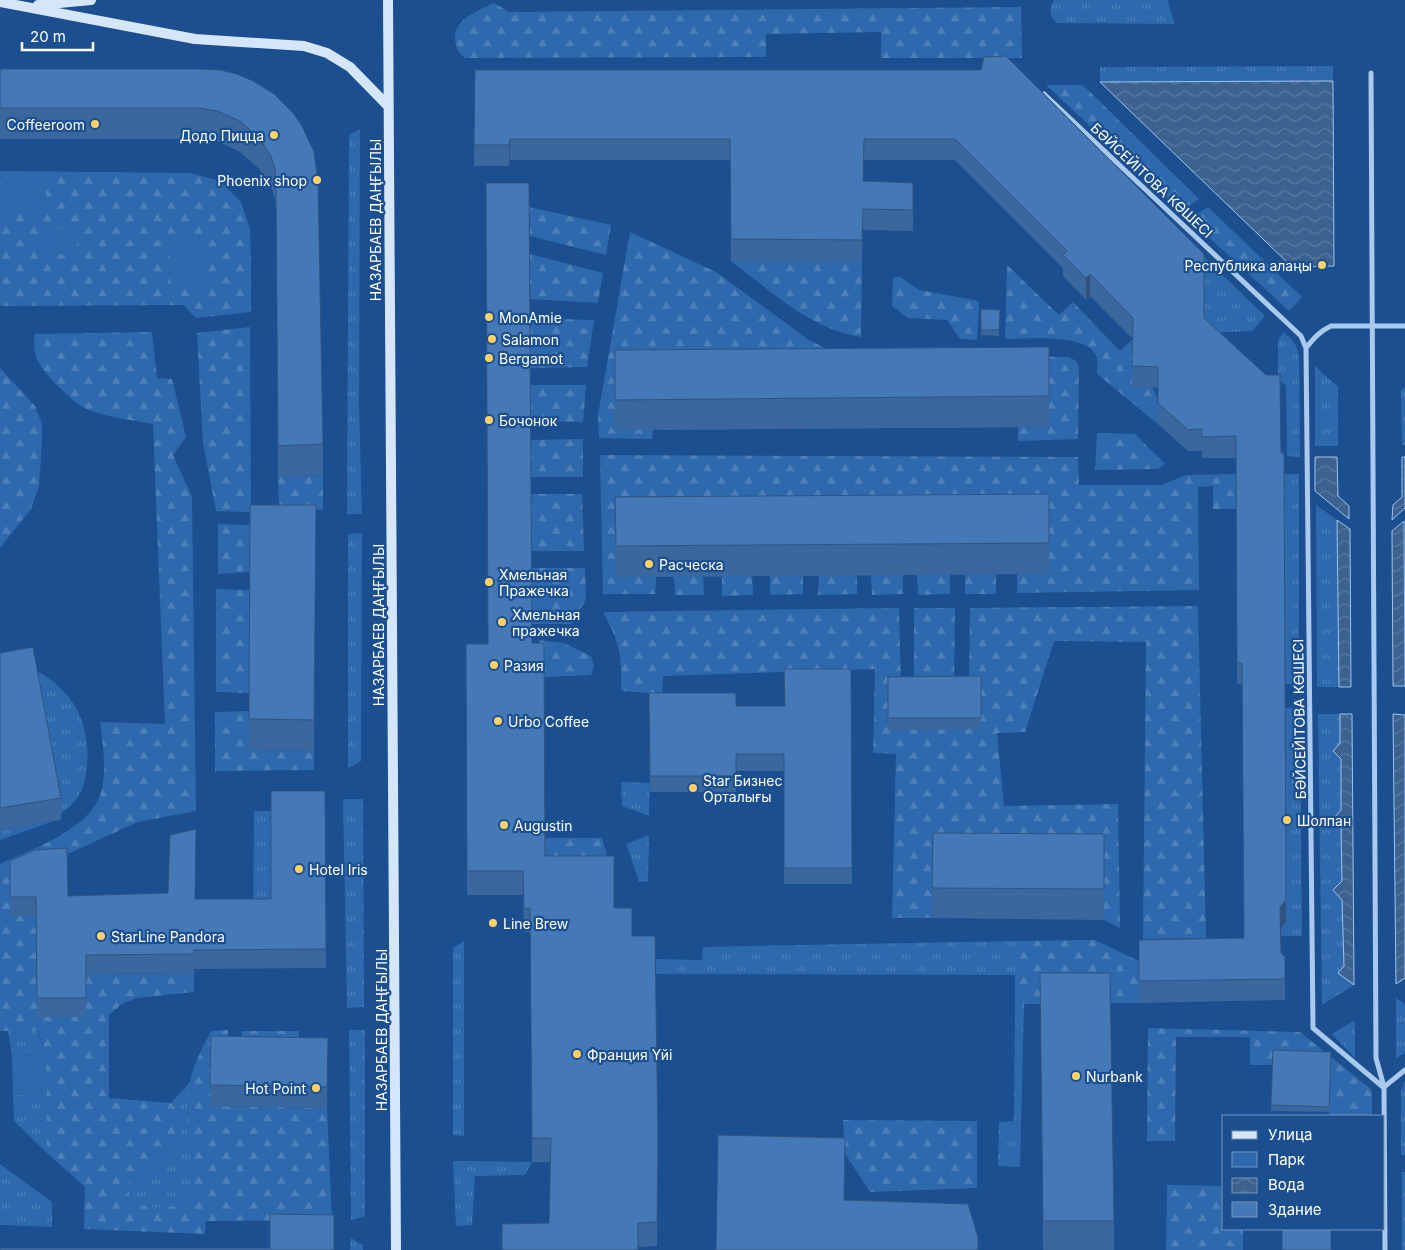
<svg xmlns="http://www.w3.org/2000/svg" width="1405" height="1250" font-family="Inter,sans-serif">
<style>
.grass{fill:url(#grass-tufts)}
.forest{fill:url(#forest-firs)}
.green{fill:#2e69ad}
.water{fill:url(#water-waves);stroke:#9cc4f0}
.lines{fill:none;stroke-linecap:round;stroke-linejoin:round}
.street{stroke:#a9c9ee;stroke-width:5}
.secondary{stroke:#d6e6fa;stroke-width:10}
.wall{fill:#3a679d}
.shaded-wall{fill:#305480}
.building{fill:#4478b7;stroke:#305480}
.poi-dot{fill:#ffd166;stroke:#1b4f8f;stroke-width:2}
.labels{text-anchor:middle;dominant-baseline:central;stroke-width:4.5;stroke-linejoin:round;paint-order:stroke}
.poi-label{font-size:14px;fill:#fff;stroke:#1b4f8f;text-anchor:start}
.street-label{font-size:14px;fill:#fff;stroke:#1b4f8f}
</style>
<defs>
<pattern id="grass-tufts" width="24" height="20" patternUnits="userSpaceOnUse" patternTransform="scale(1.25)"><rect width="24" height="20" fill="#2e69ad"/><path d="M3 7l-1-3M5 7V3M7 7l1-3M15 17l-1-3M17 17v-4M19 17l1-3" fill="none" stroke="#4d80b9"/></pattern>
<pattern id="forest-firs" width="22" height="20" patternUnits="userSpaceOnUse" patternTransform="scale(1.25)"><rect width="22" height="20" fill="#2e69ad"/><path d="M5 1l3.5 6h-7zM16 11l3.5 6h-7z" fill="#4d80b9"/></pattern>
<pattern id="water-waves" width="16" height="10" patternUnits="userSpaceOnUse" patternTransform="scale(1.25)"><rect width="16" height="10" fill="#3c6290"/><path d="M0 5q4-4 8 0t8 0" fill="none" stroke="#597aa1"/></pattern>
</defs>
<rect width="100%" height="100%" fill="#1b4f8f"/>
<!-- grass -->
<path class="grass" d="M1054 0H1168L1172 16 1175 24 1057 23C1049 17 1049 8 1054 0Z
M1333 66V81L1100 82V67Z
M360 129 359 404 362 514H347L349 135Z
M1162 216 1265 316 1252 331 1204 333Z
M1284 332C1292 340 1298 345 1299 357L1300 457 1287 456 1286 386 1278 379V340Z
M1315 366 1338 387V446H1315Z
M1405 387V445H1402L1401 390Z
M1284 474H1299V684H1285Z
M1316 505 1337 520 1339 687H1317Z
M362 533 361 761 348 768V534Z
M33 669C72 688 91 722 87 766 86 775 85 786 79 795 75 803 66 809 60 814Z
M1284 708H1300L1302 936H1280V929L1285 921Z
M1318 714H1340L1342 881 1333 890 1342 900 1344 966 1338 973 1354 985 1322 1005Z
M621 782 650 783 649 816 622 806Z
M343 799H363L364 1007 347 1008Z
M254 811H271V918H253Z
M54 821 0 840V830Z
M649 835 648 882 639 881 626 844Z
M464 941V1136L453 1135V948Z
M1015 941V975L655 974V959L702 960 703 947Z
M1396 998 1405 1004V1053L1396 1058Z
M1015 1004H1024L1020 1167 998 1166 999 1122 1014 1121Z
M1355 1020V1058L1332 1034Z
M349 1030H365V1216L351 1220Z
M8 1031H37L46 1055 12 1056Z
M1405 1080V1155H1401V1091Z
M190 1082 187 1111 194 1189 191 1199 184 1205 157 1208 141 1205 130 1197 128 1189 129 1178 138 1172 165 1160 180 1113 171 1103Z
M47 1094V1153L14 1121 13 1095Z
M453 1161H464L532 1162 525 1175 475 1176 472 1225 456 1226Z
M0 1164 52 1202V1227L0 1225Z
M1402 1172H1405V1250H1402Z
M351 1238 363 1245V1250H350Z"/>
<!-- forest -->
<path class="forest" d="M494 3 509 12 1021 7 1022 58H881V32L766 34V57L465 58C458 53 456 48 455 38 455 18 478 11 494 3Z
M1046 85H1083L1199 199 1181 211Z
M0 171 190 173 220 181 241 202 250 229 251 258V312L196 318 183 305 0 306V213H46V178H0Z
M529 207 611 225 606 255 530 236Z
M1208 207 1302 297 1289 311 1189 219Z
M630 232 716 272 809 340 831 351 856 354 1069 357 1076 361 1079 367 1078 439 1018 441V427L653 430 652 439 599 438 598 415Z
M530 254 603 273 598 303 530 299Z
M731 261H862L861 337C810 329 771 291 731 261Z
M1007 265 1059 315 1073 302 1120 351 1133 339 1158 400V424L1097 374C1097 369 1098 362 1097 358 1090 332 1026 339 1005 339Z
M893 277H900L919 290 979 301 977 340 960 339 947 320 908 318 892 306Z
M530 318 594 320 587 367 530 368Z
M250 327 251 512 216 511 203 443 197 333Z
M152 332 157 378 172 379 186 437 173 455 192 497 196 811 138 822 10 880V916H36L86 974 194 973V992L137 998 122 1004 109 1015V1098L171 1103 180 1113C178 1128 178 1150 164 1160 156 1167 140 1171 129 1178L128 1189 130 1197 141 1205 157 1208 184 1205 191 1199 194 1189C191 1156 183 1114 190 1081 194 1063 203 1047 211 1031L228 1030V1058L210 1106 327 1108 332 1220 206 1221 205 1234 84 1229 85 1187 47 1153 46 1055 38 1031H0V864C30 850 81 832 97 802 109 781 103 745 100 722L165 724 153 424C133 420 111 418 92 411 79 407 71 399 61 389 45 373 30 358 35 334Z
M0 368 35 406 42 424V442L39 486 31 509 0 548Z
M530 385H586L583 422 530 421Z
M1097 433 1135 434 1165 464 1158 469 1095 470Z
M583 439V477H530V440Z
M600 455 1078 457 1079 485H1161L1186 475 1236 474V509H1213V486L1198 487 1199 590 1017 593V574L656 577 655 594H603Z
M323 475V510L279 509 278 477Z
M531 494H582L584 551H531Z
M218 524 316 527V535L250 572 218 574Z
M531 568H585L586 599 572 624H531Z
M950 574V594L918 595 917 575Z
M965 574H996V594H965Z
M803 575V594L770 595V576Z
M819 575H857V594L818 595Z
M871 575H903V594L872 595Z
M674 576H703L704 595H675Z
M722 576H752L753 595 722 596Z
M216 589 249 590V693L216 692Z
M1198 606 1206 938 1143 939 1146 642 1054 641 1025 732 997 733 1004 806 1118 804 1120 928 1104 920V865L932 918H892L896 754 873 753 875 669 663 676 662 694 621 691C622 656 620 643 603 612L899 608 901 688 888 729H981V688L969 687 970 608Z
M914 608H955L954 687 914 688Z
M539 640 564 643 591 656 594 666 591 675 544 677 539 667Z
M249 711V750L314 751V770L215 771V712Z
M545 838H602L614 880H545Z
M1095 940 1139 961V1003L1015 1004V941Z
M1148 1028 1300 1032 1372 1090V1116H1329L1330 1057 1272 1065H1250V1037H1176L1175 1141H1147Z
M242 1031H299V1059L242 1058Z
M843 1120 977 1121V1188L870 1192 845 1154Z
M1167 1185 1224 1186V1229H1243V1250H1166Z"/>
<!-- green -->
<path class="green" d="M0 178H46V213H0Z
M77 228V254H39V229Z
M203 239 206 286 171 288 169 240Z
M46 1055 47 1094 13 1095 12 1056Z"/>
<!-- water -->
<path class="water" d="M1333 81 1334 266 1292 267 1100 82Z
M1315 457H1337L1338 496 1349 506V519L1315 491Z
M1402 457H1405V508L1392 520 1393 505 1402 497Z
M1337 520 1350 529 1351 687H1339Z
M1404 521 1405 686H1393L1392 531Z
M1340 714H1352L1354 985 1338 973 1344 966 1342 900 1333 890 1342 881 1341 828 1333 819 1341 810V759L1333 751 1340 743Z
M1393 714 1405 715V978L1396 984Z"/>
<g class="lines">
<!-- street -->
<path class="street" d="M1371 73 1376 1058 1384 1087 1385 1250
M1044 94 1301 336 1306 348 1313 1028 1383 1087
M1306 348C1314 338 1320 331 1331 326H1405
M1384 1087 1405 1070"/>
<!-- secondary -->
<path class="secondary" d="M388 0 396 1250
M0 2 195 39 304 46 327 53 350 67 388 106
M38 5 91 0"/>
</g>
<!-- wall -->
<path class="wall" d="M0 69 274 94 323 444V475L278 477 276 213 275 199 271 186 259 169 240 152 217 141 199 139H0Z
M475 70H981L1204 318 1266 375 1286 922 1280 928 1281 953 1285 957V1000L1139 1003V940L1244 938 1242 684H1237L1236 458H1202V451H1188L1158 424V388L1132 387 1133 339 1090 296 1086 300 1063 276V268L955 160H864L863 181 913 204V231L863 230 862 261H731L730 160H510L509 166H474Z
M981 309 1000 310 999 336 981 335Z
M1049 347V427L615 430V350Z
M1049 494V574L616 577 615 497Z
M250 505H316L314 751 249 750Z
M532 643 545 856 614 908 632 936 658 1164 657 1246 638 1247 549 1223 551 1162H532L530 932H524L523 895H467L466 644Z
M0 653 61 798V820L0 830Z
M851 669 852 884H784V771H736V792H650L649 693 736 706H784Z
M981 676V729L888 730V677Z
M325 791 326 968 194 969V973L86 974V1017H37L36 916H10V861L68 896 168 893 196 899H271Z
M933 833 1104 834V920L932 918Z
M1040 973 1114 1221V1250H1043Z
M211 1036 328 1038 327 1108 210 1106Z
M1273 1050 1331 1052 1329 1112 1271 1111Z"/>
<!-- shaded-wall -->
<path class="shaded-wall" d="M510 139V160L509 166V145Z
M1090 274V296L1086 300V278Z
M1286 900V922L1280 929V907Z"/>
<!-- building -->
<path class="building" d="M1006 56 1204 254V318L1266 375H1280L1281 453H1284L1286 900 1280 907 1281 953 1285 957V979L1139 981V940L1244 938 1242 663H1237L1236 436 1202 437V429L1188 430 1158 403V367L1132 366 1133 318 1090 274 1086 278 1063 255 1067 251 955 139H864L863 181 913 183V210L863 209 862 240 731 239 730 139H510L509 145H474L475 70H981L984 57Z
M0 69H199L220 70 237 74 253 81 274 94 293 113 302 126 314 152 318 182 323 444 278 446 276 182 275 169 271 156 259 138 240 121 217 111 199 108H0Z
M486 183H529L532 643H544L545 856H614V908H632V936H655L658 1140 657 1222 638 1223V1250H502V1224L549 1223 551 1138H532L530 908 524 909 523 871H467L466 644H488Z
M981 309 1000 310 999 330H981Z
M1049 347V396L615 400V350Z
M1049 494V543L616 546 615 497Z
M250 505H316L314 720 249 719Z
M33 647 61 798 0 808V653Z
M784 669H851L852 868H784V754H736V776H650L649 693H736V706H785Z
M981 676V718H888V677Z
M271 791H325L326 949 194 950V954L86 955V998H37L36 897H10V861L35 850 67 848 68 896 168 893 170 835 196 829 195 899H271Z
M933 833 1104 834V889L932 888Z
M1040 973H1110L1114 1221H1043Z
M211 1036 328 1038 327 1087 210 1085Z
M1273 1050 1331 1052 1329 1107 1271 1105Z
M718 1135 845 1138 844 1200 968 1204 978 1237V1250H716Z
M270 1214 334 1215V1250H0V1248H270Z
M1282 1229H1331V1250H1282Z"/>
<!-- markers -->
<g class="poi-dot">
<circle cx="95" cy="124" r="5"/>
<circle cx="274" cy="135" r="5"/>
<circle cx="317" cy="180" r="5"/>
<circle cx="1322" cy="265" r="5"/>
<circle cx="489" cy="317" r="5"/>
<circle cx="492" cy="339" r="5"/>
<circle cx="489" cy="358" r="5"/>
<circle cx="489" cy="420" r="5"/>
<circle cx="649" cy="564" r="5"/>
<circle cx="489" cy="582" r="5"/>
<circle cx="502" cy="622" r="5"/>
<circle cx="494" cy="665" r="5"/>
<circle cx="498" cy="721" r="5"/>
<circle cx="693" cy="788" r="5"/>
<circle cx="1287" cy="820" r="5"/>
<circle cx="504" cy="825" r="5"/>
<circle cx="299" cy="869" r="5"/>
<circle cx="493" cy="923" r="5"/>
<circle cx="101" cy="936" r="5"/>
<circle cx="577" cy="1054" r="5"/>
<circle cx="1076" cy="1076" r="5"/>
<circle cx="316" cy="1088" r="5"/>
</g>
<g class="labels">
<!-- poi labels -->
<g class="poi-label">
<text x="85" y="124" text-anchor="end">Coffeeroom</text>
<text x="264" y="135" text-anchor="end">Додо Пицца</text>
<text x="307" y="180" text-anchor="end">Phoenix shop</text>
<text x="1312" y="265" text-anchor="end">Республика алаңы</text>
<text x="499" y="317">MonAmie</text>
<text x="502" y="339">Salamon</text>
<text x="499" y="358">Bergamot</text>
<text x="499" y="420">Бочонок</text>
<text x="659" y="564">Расческа</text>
<text x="499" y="574">Хмельная<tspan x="499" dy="16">Пражечка</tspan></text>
<text x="512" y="614">Хмельная<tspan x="512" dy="16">пражечка</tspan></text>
<text x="504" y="665">Разия</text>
<text x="508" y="721">Urbo Coffee</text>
<text x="703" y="780">Star Бизнес<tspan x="703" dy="16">Орталығы</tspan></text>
<text x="1297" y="820">Шолпан</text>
<text x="514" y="825">Augustin</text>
<text x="309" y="869">Hotel Iris</text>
<text x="503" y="923">Line Brew</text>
<text x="111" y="936">StarLine Pandora</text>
<text x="587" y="1054">Франция Үйі</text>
<text x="1086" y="1076">Nurbank</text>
<text x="306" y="1088" text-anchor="end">Hot Point</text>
</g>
<!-- street labels -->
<g class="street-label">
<text transform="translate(1152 180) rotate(43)">БӘЙСЕЙІТОВА КӨШЕСІ</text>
<text transform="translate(375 220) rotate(-90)">НАЗАРБАЕВ ДАҢҒЫЛЫ</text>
<text transform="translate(378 625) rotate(-90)">НАЗАРБАЕВ ДАҢҒЫЛЫ</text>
<text transform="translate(1299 719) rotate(-91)">БӘЙСЕЙІТОВА КӨШЕСІ</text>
<text transform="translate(381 1030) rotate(-90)">НАЗАРБАЕВ ДАҢҒЫЛЫ</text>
</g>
</g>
<!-- legend -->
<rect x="1222" y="1115" width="162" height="115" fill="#1b4f8f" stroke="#7695bc"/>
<rect x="1232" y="1131" width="25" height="8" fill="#d6e6fa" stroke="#7695bc"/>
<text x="1268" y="1140" font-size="15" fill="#ffffff">Улица</text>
<rect x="1232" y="1152" width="25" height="15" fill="#2e69ad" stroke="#7695bc"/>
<text x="1268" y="1165" font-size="15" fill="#ffffff">Парк</text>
<rect x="1232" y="1178" width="25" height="15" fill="url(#water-waves)" stroke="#7695bc"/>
<text x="1268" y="1190" font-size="15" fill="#ffffff">Вода</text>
<rect x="1232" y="1202" width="25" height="15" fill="#4478b7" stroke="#7695bc"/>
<text x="1268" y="1215" font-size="15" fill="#ffffff">Здание</text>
<!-- scale -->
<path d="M22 42v8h71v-8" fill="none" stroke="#ffffff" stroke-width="2.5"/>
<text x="30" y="42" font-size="15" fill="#ffffff" stroke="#1b4f8f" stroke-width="4" paint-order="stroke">20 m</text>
</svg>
